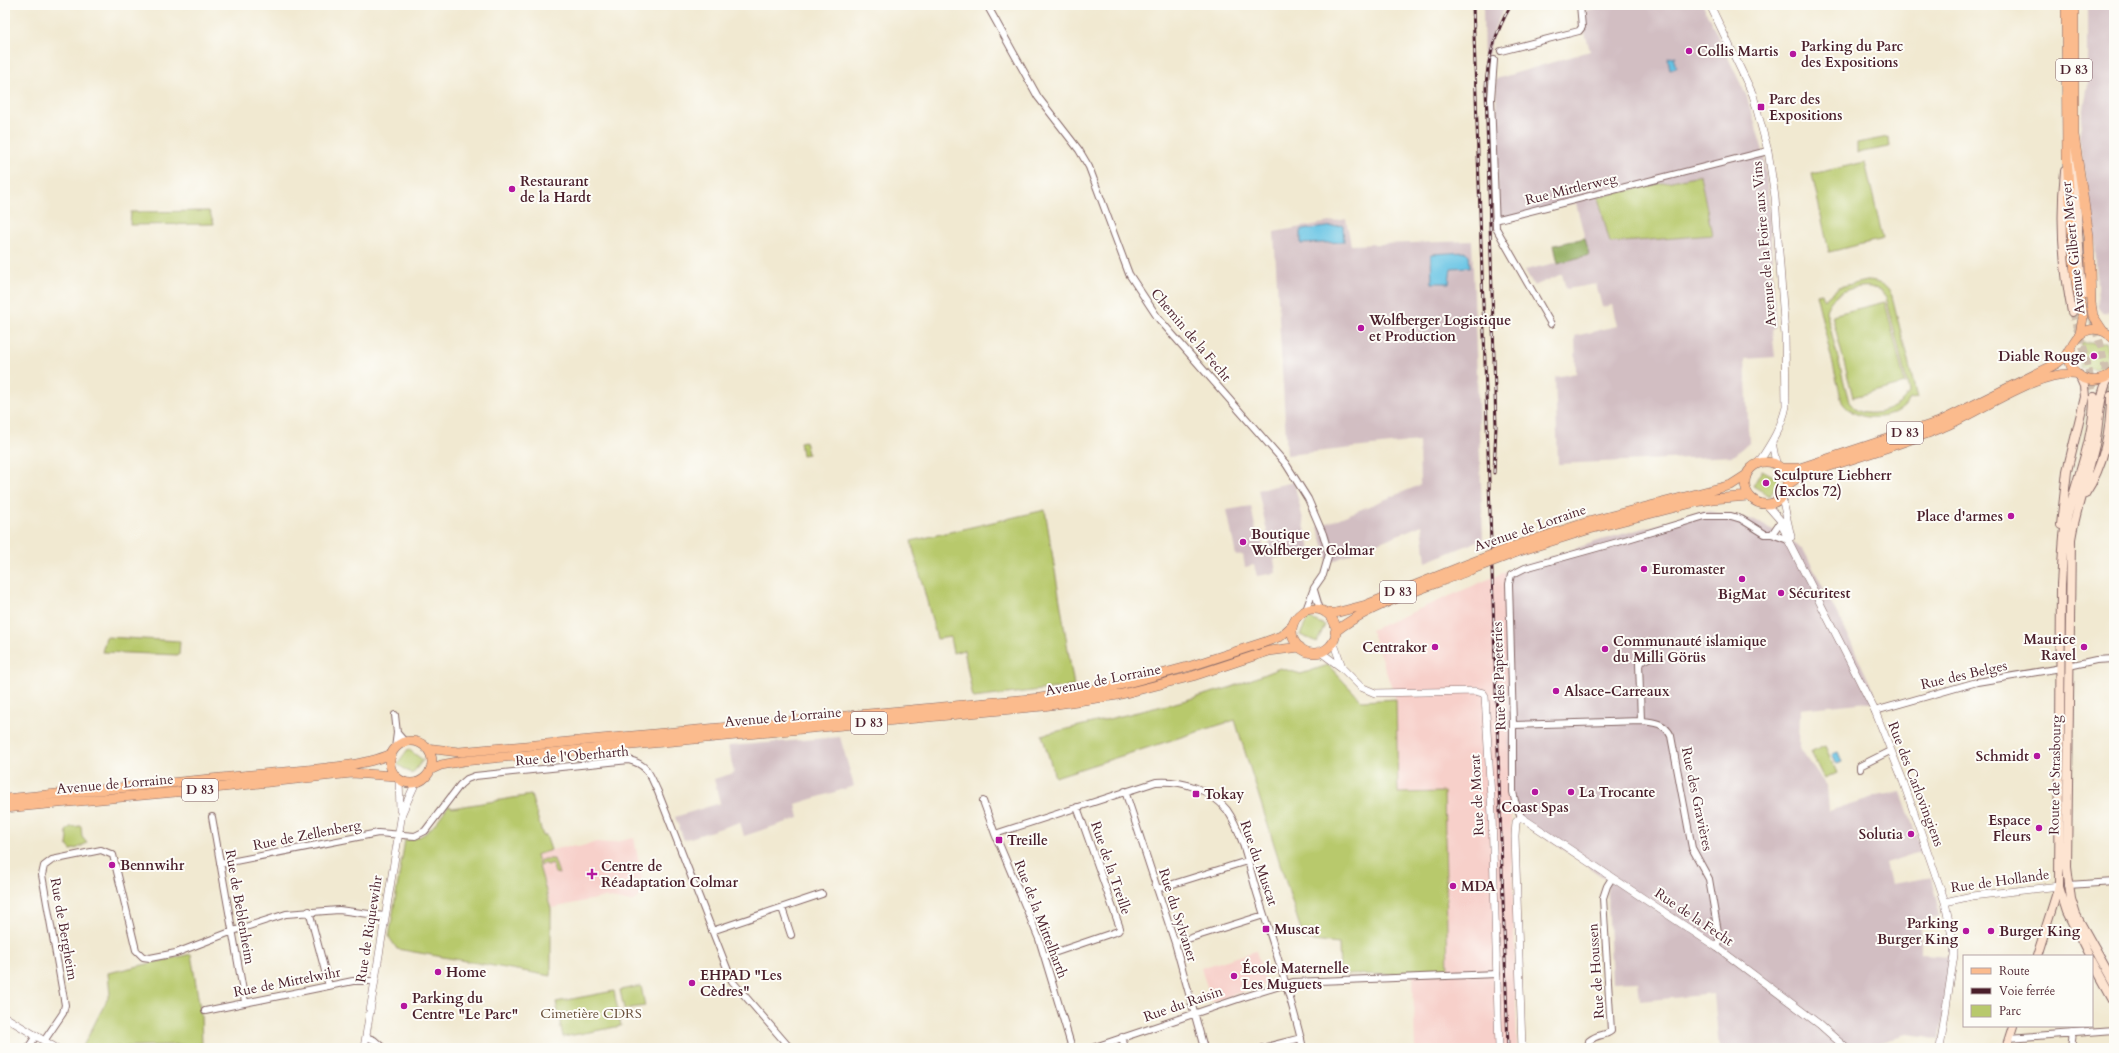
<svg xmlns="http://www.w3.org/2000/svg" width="2119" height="1053" font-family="Cardo,serif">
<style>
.built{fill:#f7d0ca}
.industrial{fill:#d2bec2}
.green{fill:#b8c96c;stroke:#81744c;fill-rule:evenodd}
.forest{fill:#92ad60;stroke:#6e6646}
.water{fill:#65c3e4;stroke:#587188}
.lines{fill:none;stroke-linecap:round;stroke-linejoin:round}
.secondary-tunnel{stroke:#d0c1b0;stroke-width:8;stroke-dasharray:8 4;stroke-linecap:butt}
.minor-casing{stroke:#846665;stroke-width:8}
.tertiary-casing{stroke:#846665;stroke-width:8}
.secondary-casing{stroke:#846665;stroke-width:10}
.primary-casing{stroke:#846665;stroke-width:10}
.minor{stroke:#fff;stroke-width:6}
.tertiary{stroke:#fff;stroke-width:7}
.secondary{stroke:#fde4d1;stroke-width:8}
.primary{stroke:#fbbb8d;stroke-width:9}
.rail-casing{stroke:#4a1f2b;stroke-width:3}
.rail{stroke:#fdfcf7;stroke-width:1.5;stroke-dasharray:4.5;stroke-linecap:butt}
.primary-bridge-casing{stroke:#846665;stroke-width:10;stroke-linecap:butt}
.primary-bridge{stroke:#fbbb8d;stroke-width:9}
.poi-dot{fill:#b5179e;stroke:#fdfcf7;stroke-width:1.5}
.labels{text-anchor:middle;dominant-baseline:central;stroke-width:4;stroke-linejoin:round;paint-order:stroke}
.shield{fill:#fdfcf7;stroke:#806168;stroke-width:1}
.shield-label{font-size:13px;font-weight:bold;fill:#4a1f2b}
.poi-label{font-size:14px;font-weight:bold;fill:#4a1f2b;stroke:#fdfcf7;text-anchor:start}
.street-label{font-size:14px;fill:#4a1f2b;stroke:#fdfcf7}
.park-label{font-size:14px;fill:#6b523e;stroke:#fdfcf7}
</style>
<rect width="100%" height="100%" fill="#fdfcf7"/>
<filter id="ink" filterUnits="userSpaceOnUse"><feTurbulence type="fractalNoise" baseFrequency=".025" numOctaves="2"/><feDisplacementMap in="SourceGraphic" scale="8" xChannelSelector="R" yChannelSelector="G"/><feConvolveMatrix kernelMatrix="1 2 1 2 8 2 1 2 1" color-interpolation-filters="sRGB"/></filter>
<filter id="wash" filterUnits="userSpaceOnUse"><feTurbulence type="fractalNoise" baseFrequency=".012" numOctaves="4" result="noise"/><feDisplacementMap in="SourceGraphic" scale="16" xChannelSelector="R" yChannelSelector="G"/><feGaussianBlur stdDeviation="0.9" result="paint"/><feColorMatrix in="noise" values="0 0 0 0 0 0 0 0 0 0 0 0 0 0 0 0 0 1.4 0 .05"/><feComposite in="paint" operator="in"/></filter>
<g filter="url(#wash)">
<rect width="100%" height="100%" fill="#f1e9d1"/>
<!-- built -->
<path class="built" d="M1505 572 1517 1048H1415L1413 975 1442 792 1398 794 1396 699 1371 630Z
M634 838 645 893 632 902 605 897 552 908 536 854 569 846 578 847 597 842 610 843Z
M1256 951 1266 984 1212 1002 1201 968Z"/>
<!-- industrial -->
<path class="industrial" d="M1483 5H1506L1495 27 1484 71Z
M1608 5H1703L1747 97 1764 154 1769 204 1776 326 1772 330 1775 357 1745 359 1749 442 1733 456 1558 464 1555 377 1576 373 1575 336 1617 326 1612 305 1602 307 1596 284 1566 289 1562 274 1534 286 1525 270 1589 255 1576 203 1498 221 1496 79 1590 51 1584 29V11Z
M2088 5H2114V313L2102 312 2098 305 2095 243 2079 136 2088 85Z
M1346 219 1351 245 1472 241 1483 539 1426 562 1422 525 1328 563 1318 527 1420 485 1419 441 1287 455 1274 232Z
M1294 482 1310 549 1274 559 1276 573 1257 576 1254 565 1245 567 1243 555 1236 556 1227 510 1251 506 1256 532H1260L1263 546 1270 545 1258 490Z
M1707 511 1755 520 1803 549 1843 625 1878 701 1800 709 1799 748 1827 787 1829 811 1876 796 1901 792 1922 851 1886 863 1891 884 1931 877 1940 916 1921 922V954L1951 956 1940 1039 1906 1035 1862 1048H1719L1714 994 1640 1001 1638 981 1612 982 1607 880 1510 812 1505 572 1601 540Z
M840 737 854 786 796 804 799 818 744 836 740 822 684 840 675 817 720 803 714 779 734 773 728 746Z"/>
<!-- green -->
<path class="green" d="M1888 137 1889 147 1857 153V143Z
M1865 162 1883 239 1829 252 1812 174Z
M1700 175 1712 235 1610 243 1598 197Z
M209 211 214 224 130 225 131 212Z
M1866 281C1878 281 1887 285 1892 296L1917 398 1910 399C1898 422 1855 424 1842 402L1816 294 1822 293 1824 300 1839 287ZM1871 287 1880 290 1886 297 1909 392C1902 408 1871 420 1855 409 1853 407 1851 404 1849 402L1826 311C1831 293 1853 285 1871 287Z
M1885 302 1905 384 1853 397 1832 315Z
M2081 343H2107V369L2081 368Z
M805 441 808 454 802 455 800 442Z
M1762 470 1779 479 1770 496 1753 486Z
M1045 510 1074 686 973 698 964 650 953 653 950 637 937 639 911 541Z
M1308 618 1325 625 1317 642 1300 635Z
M106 637 180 641 179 655 102 652Z
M1328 665 1362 701 1396 699 1398 793 1444 792 1448 973 1340 975 1339 944 1304 940 1235 720 1055 777 1042 735 1179 702 1232 687 1280 668 1301 674Z
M1825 746 1837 773 1824 779 1811 752Z
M408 749 423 760 412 774 397 764Z
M531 795 543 836 546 835 551 850 536 855 551 909V976L397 949 389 937 405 840C428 839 436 822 449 805L452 808Z
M81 826 82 837 87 843 78 848 71 850 67 845 68 837 66 831 70 827Z
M544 859H554L559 874 555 873 552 863 548 865 543 863 541 866 539 861Z
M191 954 201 1015 202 1044 82 1048 110 994 108 973Z
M641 986 645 1006 624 1009 620 990Z
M614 991 621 1026 563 1037 556 1002Z"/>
<!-- forest -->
<path class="forest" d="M1585 238 1589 255 1558 263 1554 245Z"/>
<!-- water -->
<path class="water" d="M1676 56 1674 59 1676 68 1670 70 1668 58Z
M1343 225 1344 242 1301 244V230Z
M1466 252 1469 255 1470 267 1451 268 1449 283H1432L1431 254Z
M1838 752 1842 762 1837 764 1832 754Z"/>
</g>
<g filter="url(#ink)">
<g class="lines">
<!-- secondary-tunnel -->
<path class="secondary-tunnel" d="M2085 294 2100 343 2111 396
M2072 312 2085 353 2094 397"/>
<!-- minor casing -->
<g class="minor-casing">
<path id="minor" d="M987 5 1038 97 1079 150 1089 167 1129 274 1158 318 1286 464 1308 499 1323 534 1329 554 1323 575 1314 588 1306 610
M1501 51 1579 31 1582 27 1580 5
M1494 60 1491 99 1496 228 1551 324
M1495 220 1768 151
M1772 534 1781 521
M1314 590 1320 610
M2069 666 2096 660 2114 659
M1875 711 1977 682 2061 668
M395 715 397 733 395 748
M1641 721 1639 663 1650 657
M1513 725 1641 721C1654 722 1665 723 1671 736L1692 848 1709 879 1719 938 1718 948
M397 733 405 742
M1860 769V766L1890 751
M1125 791 1175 943 1204 1048
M983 801 995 834 1039 939 1072 1048
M212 817 245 1002
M1521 817 1515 801 1513 792V725L1509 584 1511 575 1525 568 1618 542 1705 516H1731L1741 519 1765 534H1772L1788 540
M995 834 1156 782C1182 780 1210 789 1227 810 1243 833 1249 867 1257 893 1273 944 1291 995 1303 1048
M220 864 378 833 415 836 425 831 460 785 467 779 475 776 629 760C649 765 650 776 658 792L732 981 790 1048
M2068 885 2114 882
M1157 889 1247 861
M782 908 791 935
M309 911 329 986
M712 931 822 894
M1175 943 1264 915
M1045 956 1118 931 1120 928 1077 807
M205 1011 353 981H374
M366 1037 374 1040 383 1048
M1122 1037 1125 1048
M2009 1038 2114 1030
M44 1041 63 1013 65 1005 42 875 44 866 52 860 101 850 113 855 136 950 143 957 150 958 176 953 233 931 286 914 339 910 384 916
M28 1048 36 1036
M1092 1048 1241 998 1293 982 1497 974
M1262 1048 1301 1038
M1588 1048 1589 1041C1598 1033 1604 1037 1611 1031L1603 898 1607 886 1612 878
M2071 1048 2073 1033"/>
</g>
<!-- tertiary casing -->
<g class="tertiary-casing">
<path id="tertiary" d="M1710 5 1753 95 1768 151 1775 197 1785 335 1786 406C1782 427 1770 445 1759 462
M1772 442 1776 463
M1782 497 1791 537
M1766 504 1781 521 1788 540 1875 711 1902 778 1945 902 1954 946V955L1940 1048
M1333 641 1342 667
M1319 651 1342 668 1361 687 1375 693 1475 691 1483 693 1485 696 1492 815 1499 1048
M399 779 400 810 402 813
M1945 902 1972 896 2059 886
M5 1017 56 1048
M364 1048 402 813 416 782
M1522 1048 1515 836 1516 822 1521 817 1718 948 1819 1024 1846 1048"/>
</g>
<!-- secondary casing -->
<g class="secondary-casing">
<path id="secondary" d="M2073 152 2081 277 2085 294
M2065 171C2060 217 2063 266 2072 312
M2109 377C2097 399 2100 426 2094 449 2087 479 2076 508 2071 539L2067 867 2071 899 2076 915 2114 983
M2085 494C2104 466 2111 429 2111 396
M2061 525 2067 471 2085 397 2084 386 2079 375
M2059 887 2067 912 2089 956
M2037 956 2059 886 2061 584C2063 560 2062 534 2069 510 2079 472 2094 437 2094 397
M2092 961 2114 1001
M2006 1048 2013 1026"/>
</g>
<!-- primary casing -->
<g class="primary-casing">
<path id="primary" d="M2066 5 2067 158 2075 275 2083 318 2080 334
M2074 5V135L2089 236 2091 303 2093 316 2103 331
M2114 339C2079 305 2048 371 2089 380 2099 382 2107 378 2114 371
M1745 483a21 21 0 1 1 42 0a21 21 0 1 1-42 0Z
M1782 468H1800L1939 422 2056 364 2065 357 2070 348
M1787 485 1802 475C1848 460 1896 446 1941 428 1977 414 2042 366 2079 375
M1515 546 1588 522 1731 485 1745 476
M1517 552 1590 529 1696 502 1712 499 1749 496
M1292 631a22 22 0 1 1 44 0a22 22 0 1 1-44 0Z
M1326 613H1335L1366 605 1468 564
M1335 632C1365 606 1432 586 1470 570
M390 762a21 21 0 1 1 42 0a21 21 0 1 1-42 0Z
M426 748 459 752 1040 698 1116 686 1191 666 1265 642 1281 636 1292 626
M430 770 441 765 463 761 1043 706 1118 695 1193 676 1269 651 1300 647
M5 799C94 790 183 782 272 773 305 770 363 767 391 754
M5 808 186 791 352 773 395 776"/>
</g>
<!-- minor -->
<use href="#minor" class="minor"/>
<!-- tertiary -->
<use href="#tertiary" class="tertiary"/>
<!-- secondary -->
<use href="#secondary" class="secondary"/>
<!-- primary -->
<use href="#primary" class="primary"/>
<!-- rail casing -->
<g class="rail-casing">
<path id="rail" d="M1473 5 1508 1048
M1494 473 1496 426 1486 88C1487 58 1496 31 1511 5"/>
</g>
<!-- rail -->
<use href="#rail" class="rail"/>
<!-- primary-bridge casing -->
<g class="primary-bridge-casing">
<path id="primary-bridge" d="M1468 564 1515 546
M1470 570 1517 552"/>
</g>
<!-- primary-bridge -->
<use href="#primary-bridge" class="primary-bridge"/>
</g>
</g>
<!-- markers -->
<g class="poi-dot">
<circle cx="1689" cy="51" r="4"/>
<circle cx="1793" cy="54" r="4"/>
<rect x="1757" y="103" width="8" height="8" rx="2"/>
<circle cx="512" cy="189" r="4"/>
<circle cx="1361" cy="328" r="4"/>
<circle cx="2094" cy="356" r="4"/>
<circle cx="1766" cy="483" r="4"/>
<circle cx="2011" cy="516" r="4"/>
<circle cx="1243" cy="542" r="4"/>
<circle cx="1644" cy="569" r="4"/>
<circle cx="1742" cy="579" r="4"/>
<circle cx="1781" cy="593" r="4"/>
<circle cx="1435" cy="647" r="4"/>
<circle cx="2084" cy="647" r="4"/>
<circle cx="1605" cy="649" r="4"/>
<circle cx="1556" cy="691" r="4"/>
<circle cx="2037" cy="756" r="4"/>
<circle cx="1535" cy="792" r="4"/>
<circle cx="1571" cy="792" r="4"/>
<rect x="1192" y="790" width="8" height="8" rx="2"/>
<circle cx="2039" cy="828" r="4"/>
<circle cx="1911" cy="834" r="4"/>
<rect x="995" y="836" width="8" height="8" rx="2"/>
<circle cx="112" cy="865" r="4"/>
<path d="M590 868h4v4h4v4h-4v4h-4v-4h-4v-4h4z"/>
<circle cx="1453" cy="886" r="4"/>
<rect x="1262" y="925" width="8" height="8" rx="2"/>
<circle cx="1966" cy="931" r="4"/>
<circle cx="1991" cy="931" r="4"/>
<circle cx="438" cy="972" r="4"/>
<circle cx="1234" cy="976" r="4"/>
<circle cx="692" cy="983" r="4"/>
<circle cx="404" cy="1006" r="4"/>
</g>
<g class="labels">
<!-- shield labels -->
<g class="shield">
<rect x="2056" y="59" width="36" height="22" rx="3"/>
<rect x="1887" y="422" width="36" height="22" rx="3"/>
<rect x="1380" y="581" width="36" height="22" rx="3"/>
<rect x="851" y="712" width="36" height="22" rx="3"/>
<rect x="182" y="779" width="36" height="22" rx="3"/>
</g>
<g class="shield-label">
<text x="2074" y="70">D 83</text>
<text x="1905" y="433">D 83</text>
<text x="1398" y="592">D 83</text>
<text x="869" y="723">D 83</text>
<text x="200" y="790">D 83</text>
</g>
<!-- poi labels -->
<g class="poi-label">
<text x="1801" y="46">Parking du Parc<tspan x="1801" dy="16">des Expositions</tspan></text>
<text x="1697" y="51">Collis Martis</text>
<text x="1769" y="99">Parc des<tspan x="1769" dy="16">Expositions</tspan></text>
<text x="520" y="181">Restaurant<tspan x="520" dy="16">de la Hardt</tspan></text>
<text x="1369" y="320">Wolfberger Logistique<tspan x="1369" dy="16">et Production</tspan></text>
<text x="2086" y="356" text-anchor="end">Diable Rouge</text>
<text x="1774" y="475">Sculpture Liebherr<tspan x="1774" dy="16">(Exclos 72)</tspan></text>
<text x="2003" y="516" text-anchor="end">Place d'armes</text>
<text x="1251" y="534">Boutique<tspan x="1251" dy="16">Wolfberger Colmar</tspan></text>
<text x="1652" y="569">Euromaster</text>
<text x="1789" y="593">Sécuritest</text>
<text x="1742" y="594" text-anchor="middle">BigMat</text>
<text x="2076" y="639" text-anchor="end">Maurice<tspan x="2076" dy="16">Ravel</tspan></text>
<text x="1613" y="641">Communauté islamique<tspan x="1613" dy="16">du Milli Görüs</tspan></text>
<text x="1427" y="647" text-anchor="end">Centrakor</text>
<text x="1564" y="691">Alsace-Carreaux</text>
<text x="2029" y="756" text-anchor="end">Schmidt</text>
<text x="1579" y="792">La Trocante</text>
<text x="1204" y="794">Tokay</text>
<text x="1535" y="807" text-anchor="middle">Coast Spas</text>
<text x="2031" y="820" text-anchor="end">Espace<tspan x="2031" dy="16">Fleurs</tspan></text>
<text x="1903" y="834" text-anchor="end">Solutia</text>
<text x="1007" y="840">Treille</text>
<text x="120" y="865">Bennwihr</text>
<text x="601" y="866">Centre de<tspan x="601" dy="16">Réadaptation Colmar</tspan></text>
<text x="1461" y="886">MDA</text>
<text x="1958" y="923" text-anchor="end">Parking<tspan x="1958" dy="16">Burger King</tspan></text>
<text x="1274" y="929">Muscat</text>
<text x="1999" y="931">Burger King</text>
<text x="1242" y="968">École Maternelle<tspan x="1242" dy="16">Les Muguets</tspan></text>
<text x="446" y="972">Home</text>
<text x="700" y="975">EHPAD "Les<tspan x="700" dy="16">Cèdres"</tspan></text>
<text x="412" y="998">Parking du<tspan x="412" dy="16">Centre "Le Parc"</tspan></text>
</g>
<!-- street labels -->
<g class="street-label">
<text transform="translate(1571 189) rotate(-14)">Rue Mittlerweg</text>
<text transform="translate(1764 244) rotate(-95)">Avenue de la Foire aux Vins</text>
<text transform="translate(2073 248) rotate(-96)">Avenue Gilbert Meyer</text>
<text transform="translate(1191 335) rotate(50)">Chemin de la Fecht</text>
<text transform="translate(1530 528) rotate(-19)">Avenue de Lorraine</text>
<text transform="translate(1964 675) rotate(-13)">Rue des Belges</text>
<text transform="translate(1499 676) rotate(-92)">Rue des Papeteries</text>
<text transform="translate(1103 680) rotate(-11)">Avenue de Lorraine</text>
<text transform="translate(783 717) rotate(-5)">Avenue de Lorraine</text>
<text transform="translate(572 756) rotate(-5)">Rue de l'Oberharth</text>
<text transform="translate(2055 775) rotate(-89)">Route de Strasbourg</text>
<text transform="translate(115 784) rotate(-5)">Avenue de Lorraine</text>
<text transform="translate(1916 784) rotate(69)">Rue des Carlovingiens</text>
<text transform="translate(1477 795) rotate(-93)">Rue de Morat</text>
<text transform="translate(1697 799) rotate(78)">Rue des Gravières</text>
<text transform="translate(307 835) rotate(-11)">Rue de Zellenberg</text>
<text transform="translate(1259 863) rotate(71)">Rue du Muscat</text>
<text transform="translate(1111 868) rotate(71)">Rue de la Treille</text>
<text transform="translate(2000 881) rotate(-8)">Rue de Hollande</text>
<text transform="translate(240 907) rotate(80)">Rue de Beblenheim</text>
<text transform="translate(1178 915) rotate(72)">Rue du Sylvaner</text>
<text transform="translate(1694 917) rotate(34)">Rue de la Fecht</text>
<text transform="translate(1041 919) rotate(69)">Rue de la Mittelharth</text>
<text transform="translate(64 929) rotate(80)">Rue de Bergheim</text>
<text transform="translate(369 929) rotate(-81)">Rue de Riquewihr</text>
<text transform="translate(1596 971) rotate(-94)">Rue de Houssen</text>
<text transform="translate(287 982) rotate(-11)">Rue de Mittelwihr</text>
<text transform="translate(1183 1004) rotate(-19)">Rue du Raisin</text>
</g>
<!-- park labels -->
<g class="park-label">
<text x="591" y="1013">Cimetière CDRS</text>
</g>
</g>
<!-- margin -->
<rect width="2119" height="1053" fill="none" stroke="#fdfcf7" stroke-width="20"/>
<!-- legend -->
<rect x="1963" y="955" width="130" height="72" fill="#fdfcf7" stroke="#b5a4a5"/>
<rect x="1971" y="968" width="20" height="6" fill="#fbbb8d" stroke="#b5a4a5"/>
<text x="1999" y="975" font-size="12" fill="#4a1f2b">Route</text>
<rect x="1971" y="988" width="20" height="6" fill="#4a1f2b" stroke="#b5a4a5"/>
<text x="1999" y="995" font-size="12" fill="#4a1f2b">Voie ferrée</text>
<rect x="1971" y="1005" width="20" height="12" fill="#b8c96c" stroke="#b5a4a5"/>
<text x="1999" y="1015" font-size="12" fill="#4a1f2b">Parc</text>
</svg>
